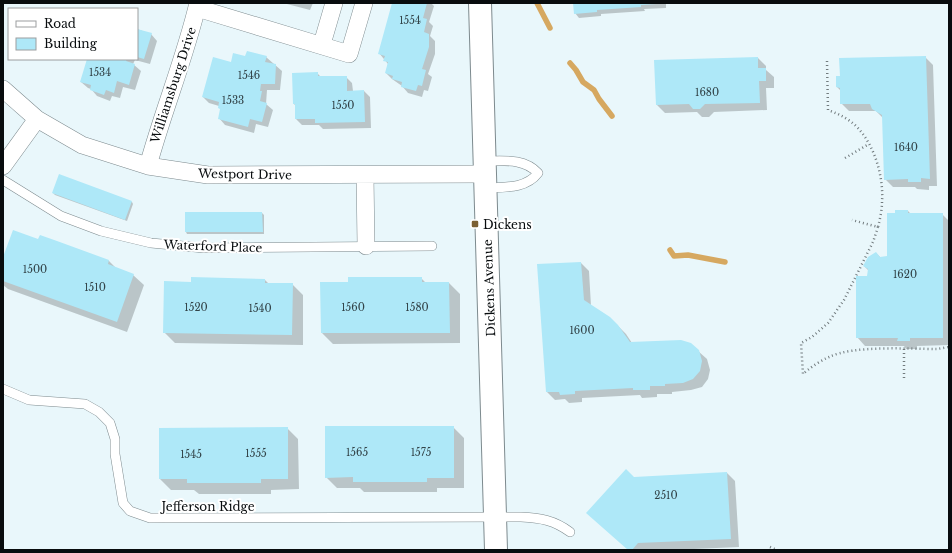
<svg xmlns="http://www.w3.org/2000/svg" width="952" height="553" font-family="'Libre Baskerville',serif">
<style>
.shadow{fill:#0003}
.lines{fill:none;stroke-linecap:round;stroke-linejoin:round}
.stream{stroke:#d6a860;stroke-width:5.5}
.building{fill:#aee8f8}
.lane-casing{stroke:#7d8a8e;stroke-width:10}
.street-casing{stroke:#7d8a8e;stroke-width:18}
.secondary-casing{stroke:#7d8a8e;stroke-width:24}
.path{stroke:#727b7e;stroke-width:2.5;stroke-dasharray:1 3;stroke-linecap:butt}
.lane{stroke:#fff;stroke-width:9}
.street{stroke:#fff;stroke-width:17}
.secondary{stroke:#fff;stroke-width:22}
.poi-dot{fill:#7b5f32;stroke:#fff;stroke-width:1.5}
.labels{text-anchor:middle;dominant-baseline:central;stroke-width:4;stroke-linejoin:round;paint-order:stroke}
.number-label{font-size:10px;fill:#324348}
.street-label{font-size:12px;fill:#080c0e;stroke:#fff}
.poi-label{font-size:12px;fill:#080c0e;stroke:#fff;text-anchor:start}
</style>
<rect width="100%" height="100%" fill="#e9f7fb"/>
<!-- shadow -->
<path class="shadow" d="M283 3H313L310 10Z
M393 3H431L434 6 429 22 433 26 430 36 435 41V54L428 74 432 77 428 91 424 90 422 97 408 93 402 86 392 79 386 73 388 64 379 53Z
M574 3H666V8L644 9 645 11 601 14V16L579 18 575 13Z
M137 29 151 34 157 41 150 64 135 60 133 64 141 71 135 90 123 87 120 98 112 96 110 101 97 96 91 89 88 88 81 82 88 59H137Z
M246 57H266L282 71 280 90H267L266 104 273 110 268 127 256 124 254 133 225 125 219 118 221 110 219 106 209 103 203 97 232 63Z
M925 57 933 65 937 186H929V190L917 189 915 187H893L885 179 883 118 876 111H849L841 103V91L837 87 841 77Z
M758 58 766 66V70L774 77V88H766L767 110 714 112 709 117H702L697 112 665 113 657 105 655 61Z
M317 73 321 77H346L352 83 353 91H364L370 97 371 128 323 129 319 125H302L296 119V106L294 104Z
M53 193 132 202 133 204 127 221 55 195Z
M908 211 911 214H942L949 221V345L917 346V349H906L904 346H865L857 337 869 271 864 266 876 253 881 258 888 257Z
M262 213 264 215V234H187L186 232Z
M40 236 109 261 116 268 133 275 144 285 127 332 8 289 3 285V260L39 240Z
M581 263 589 271 591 306 618 326 626 334 632 343 698 351 707 359 710 370 708 379 702 387 691 390 672 392V394H657V397L642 398 640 395 582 398V402L569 403 565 399 555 400 547 392Z
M421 278 426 283H449L460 294V343L333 344 322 333 349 283Z
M265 280 269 284H292L303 295V345L175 343 164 332 192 283Z
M453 427 464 438V488H437V492H364L360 488H337L326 477Z
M287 428 298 439 299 489 271 490V494H199L194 490H171L160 479Z
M727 473 735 481 739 547 672 550H628L634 478Z"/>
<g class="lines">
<!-- stream -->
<path class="stream" d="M537 3 550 28
M570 63 576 70 583 82 594 90 599 99 612 116
M670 250 674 256 688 255 725 262"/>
</g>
<!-- building -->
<path class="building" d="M392 3H427L423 18 427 19 424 32 429 34V47L422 69 426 70 422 86 418 85 416 91 401 87 402 82 392 79 393 76 385 73 388 62 383 61 385 56 378 54Z
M573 3H656V4L641 5V7L597 10V12L574 14Z
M137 29 152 33 144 59 137 57Z
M247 51 267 56 265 62 276 64 275 84H261L260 91H262L260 101 267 103 262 122 250 119 248 127 218 119 220 109 218 108 219 102 202 97 213 57 231 62 233 53 245 56Z
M926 56 930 179 921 178V182H908V179L884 180 882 115 872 109 870 104H840V88L836 87V76H840L839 58Z
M758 57V68H766V81H759L760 103 705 104 700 109H693L689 104 656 105 654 60Z
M87 59H127L126 61 135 64 129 85 117 81 114 93 106 90 104 95 90 90 91 85 80 82Z
M318 72V76H347V91L364 90 365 122 315 123V119H295V104H293L292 73Z
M59 174 132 201 125 220 52 193Z
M895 210H908V213H943V338H910V341H897L898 338H856V276H867L868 269 863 266 868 257 876 252 880 257 887 256V213H895Z
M185 212H262L263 232H185Z
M13 230 38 239 40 235 57 241 109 260 108 264 134 274 117 322 3 281V257Z
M581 262 584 300 610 317 618 325 630 342 681 340 691 343 699 350 702 361 700 371 693 379 683 383 665 384V386H650V390H633V388L575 391V394L560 395 559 392H546L537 264Z
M191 277 265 279V283H293L292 335 163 333 164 281 191 282Z
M348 277H422V282H449L450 333H321L320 282H348Z
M325 426H454V478H427V482H353V477L325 478Z
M288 427V479H261V483H187V479H159V428Z
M626 469 634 477 727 472 731 539 638 543 632 550H628L586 513Z"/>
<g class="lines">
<!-- lane casing -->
<g class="lane-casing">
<path id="lane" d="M485 161C504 161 524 158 538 173 526 189 504 187 485 188
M3 180 61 216 101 231 151 243 204 248 432 246
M3 389 29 400 85 404 99 412 110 423 115 439V454L123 503 130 511 150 518 521 517C540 518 554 520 570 532"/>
</g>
<!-- street casing -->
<g class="street-casing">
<path id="street" d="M197 8 349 54 364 3
M322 44 334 3
M3 89 37 119 82 145 148 166 208 175 485 174
M3 166 37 119
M148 166C163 111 185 58 198 3
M365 175 366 246"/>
</g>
<!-- secondary casing -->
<g class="secondary-casing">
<path id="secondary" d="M480 3 496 550"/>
</g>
<!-- path -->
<path class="path" d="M827 61 828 110C836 113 843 116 850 121 873 138 884 175 882 202 882 210 880 219 878 227L852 220
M845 158 869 144
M878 227 873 242 844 300 828 323 812 337 801 343 803 374C811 367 820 361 829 357 854 345 909 349 937 349L949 347
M904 349V379
M770 547 777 550"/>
<!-- lane -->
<use href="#lane" class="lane"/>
<!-- street -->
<use href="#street" class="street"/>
<!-- secondary -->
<use href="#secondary" class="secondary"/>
</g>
<!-- markers -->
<rect class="poi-dot" x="471" y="220" width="8" height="8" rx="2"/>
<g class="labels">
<!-- number labels -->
<g class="number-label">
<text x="410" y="20">1554</text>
<text x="100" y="72">1534</text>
<text x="249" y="75">1546</text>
<text x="707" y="92">1680</text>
<text x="233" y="100">1533</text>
<text x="343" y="105">1550</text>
<text x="906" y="147">1640</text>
<text x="35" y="269">1500</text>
<text x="905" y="274">1620</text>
<text x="95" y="287">1510</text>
<text x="196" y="307">1520</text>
<text x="353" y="307">1560</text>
<text x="417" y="307">1580</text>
<text x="260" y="308">1540</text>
<text x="582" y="330">1600</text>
<text x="357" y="452">1565</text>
<text x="421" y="452">1575</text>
<text x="256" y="453">1555</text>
<text x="191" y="454">1545</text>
<text x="666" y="495">2510</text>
</g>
<!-- street labels -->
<g class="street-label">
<text transform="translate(173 85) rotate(-72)">Williamsburg Drive</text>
<text transform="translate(245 174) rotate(1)">Westport Drive</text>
<text transform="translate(213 246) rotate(2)">Waterford Place</text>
<text transform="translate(489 288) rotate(-92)">Dickens Avenue</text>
<text x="208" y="506">Jefferson Ridge</text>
</g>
<!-- poi labels -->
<g class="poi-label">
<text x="483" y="224">Dickens</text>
</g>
</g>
<!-- border -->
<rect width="952" height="553" fill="none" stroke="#080c0e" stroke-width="8"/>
<!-- legend -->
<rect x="8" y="8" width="130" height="52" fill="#ffffff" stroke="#9c9e9f"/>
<rect x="16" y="21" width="20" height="6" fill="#ffffff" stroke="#9c9e9f"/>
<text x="44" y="28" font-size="12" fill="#080c0e">Road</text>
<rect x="16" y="38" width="20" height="12" fill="#aee8f8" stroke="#9c9e9f"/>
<text x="44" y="48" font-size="12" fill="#080c0e">Building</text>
</svg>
